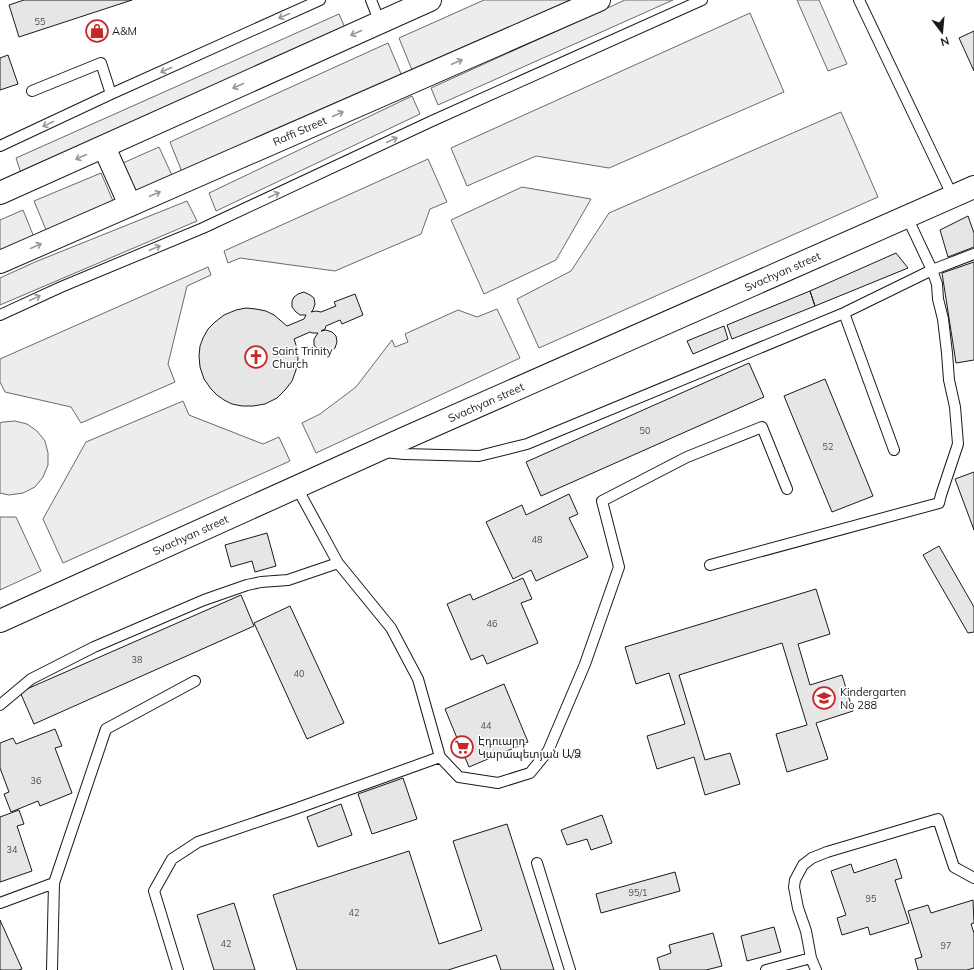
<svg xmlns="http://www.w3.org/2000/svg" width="974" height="970" font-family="Mulish,'Noto Sans Armenian',sans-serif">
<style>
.built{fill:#ededed;stroke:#6a6a6a}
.building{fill:#e6e6e6;stroke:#1a1a1a}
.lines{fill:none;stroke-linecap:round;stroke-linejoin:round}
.lane-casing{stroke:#1a1a1a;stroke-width:12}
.secondary-casing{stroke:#1a1a1a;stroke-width:24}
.primary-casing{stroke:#1a1a1a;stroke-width:24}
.lane{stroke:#fff;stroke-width:10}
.secondary{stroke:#fff;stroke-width:22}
.primary{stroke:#fff;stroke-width:22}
.oneway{stroke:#989898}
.labels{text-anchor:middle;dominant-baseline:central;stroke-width:3;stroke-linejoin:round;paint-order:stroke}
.number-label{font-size:9px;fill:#4d4d4d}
.poi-label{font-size:11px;fill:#1a1a1a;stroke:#fff;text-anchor:start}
.street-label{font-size:11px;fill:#1a1a1a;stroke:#fff}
</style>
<rect width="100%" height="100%" fill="#fff"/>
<!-- built -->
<path class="built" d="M484 0H570L412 70 399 38Z
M625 0H673L438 105 431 88Z
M797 0H819L847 64 828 71Z
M750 13 784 92 609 168 536 156 467 186 451 148Z
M339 14 346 30 22 176 16 158Z
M388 43 402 76 184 177 170 142Z
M412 96 420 114 216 211 209 193Z
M841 112 878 197 539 348 517 299 571 271 609 213Z
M159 147 175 182 137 197 123 163Z
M428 159 447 202 430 209 421 234 335 271 240 258 228 263 224 251Z
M101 173 116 208 49 237 34 201Z
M522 187 591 199 556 260 484 294 451 220Z
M187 201 197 221 0 305V278L35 262Z
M23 210 36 242 0 258V220Z
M208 267 211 275 187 286 168 364 175 382 81 423 71 407 5 392 0 382V359Z
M497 309 520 358 316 453 302 423 320 414 356 387 392 340 395 347 408 342 405 334 458 310 477 317Z
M183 401 189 415 263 444 279 437 290 461 63 563 43 519 86 442Z
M15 421 27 424 37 431 45 441 48 453V465L43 477 35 487 23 493 9 495 0 493V423L3 422Z
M0 517H16L41 571 0 590Z"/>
<!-- building -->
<path class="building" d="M24 0H132L19 37 9 5Z
M974 31V71L959 38Z
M8 55 18 84 0 90V58Z
M968 216 974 233V247L948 257 940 230Z
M896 253 908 268 815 306 810 291Z
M974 262V360L956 363 942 273Z
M810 291 815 306 732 339 727 325Z
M304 292 310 295 314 298 315 304 313 310 311 312 316 311 321 312 336 306 334 302 355 294 363 315 342 324 340 320 326 326 325 329 321 331 326 330 332 332 336 336 337 342 335 348 328 353H322L318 350 314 345V339L318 333H312L310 332 294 339 297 348 298 359 296 370 292 381 285 390 277 398 265 404 253 406H242L232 404 224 400 217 395 211 389 204 379 200 367 199 356 200 346 203 338 208 329 215 322 224 315 236 310 246 308 256 309 266 311 274 315 287 326 304 319 306 315H300L296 312 292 307V301L294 297 298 294Z
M724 326 728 339 693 354 687 341Z
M749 363 764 397 541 496 526 462Z
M825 379 873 496 832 512 784 396Z
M974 472V530L955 479Z
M569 494 578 514 569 518 588 557 536 581 531 570 513 579 486 522 522 505 526 515Z
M267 533 276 566 255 572 252 561 231 567 225 545Z
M939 546 974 607V632L968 633 923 555Z
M523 578 532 599 521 603 538 643 487 664 483 655 471 660 447 604 470 594 473 600Z
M816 589 830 634 798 644 810 685 842 675 853 711 816 723 828 759 787 772 776 734 807 725 782 643 679 675 705 760 730 753 740 784 705 795 694 757 657 769 647 736 685 724 669 673 636 684 625 647Z
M241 595 254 626 34 724 20 692Z
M290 606 344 723 307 739 254 623Z
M504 684 528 742 469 767 445 709Z
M55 729 62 746 55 748 72 793 40 806 38 801 11 812 4 794 9 792 0 768V743L13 738 16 744Z
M403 778 417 819 372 834 358 794Z
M341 804 352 835 318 847 307 817Z
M19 810 24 824 17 826 32 871 0 882V817Z
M602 815 612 843 591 850 587 839 567 845 561 830Z
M507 824 554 970H501L496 955 448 970H297L273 895 409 851 439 944 482 930 453 841Z
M896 859 902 878 895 880 909 923 870 935 868 927 842 935 837 918 846 915 831 871 851 864 854 873Z
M675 872 680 891 601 913 596 894Z
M973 900 974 923 971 924 974 933V968L967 970H918L915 959 922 957 908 911 928 905 931 913Z
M234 903 255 970H214L197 915Z
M0 920 22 969 18 970H0Z
M774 927 781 952 747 961 741 936Z
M713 933 722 966 706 970H660L657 958 671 953 669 945Z"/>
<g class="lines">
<!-- lane casing -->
<g class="lane-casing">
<path id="lane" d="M371 0 380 23
M859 0 953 197
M32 91 101 63 111 94
M0 146 111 94 320 0
M844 313 894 450
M0 315 61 287 203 228 432 121 702 0
M384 452 404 454 479 456 527 444 844 313 932 270 974 254
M710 565 939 503 941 495 958 444 955 407 949 380 947 353 943 319 938 299 937 284 932 270 907 217
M0 705 31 679 94 647 204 600 247 585 261 582 288 580 338 563
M440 757 459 777 498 783 530 773 548 751 585 664 619 567 602 501 687 457 762 427 787 489
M537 863 570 970
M0 903 54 883 106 729 195 681
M811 958 806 931 798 908 794 887 795 880 803 865 812 858 827 852 938 819 954 867 974 878
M52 970 54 883
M178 970 154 891 172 859 198 842 295 809 440 757 418 679 391 628 338 563 296 486
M766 970 811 958 816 970"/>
</g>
<!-- secondary casing -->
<g class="secondary-casing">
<g id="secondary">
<path id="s1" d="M0 621 403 439 974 187"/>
</g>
</g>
<!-- primary casing -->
<g class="primary-casing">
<g id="primary">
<path d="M104 147 130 205"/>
<path d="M0 193 430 0"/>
<path id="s2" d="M0 262 599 0"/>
</g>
</g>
<!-- lane -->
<use href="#lane" class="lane"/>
<!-- secondary -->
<use href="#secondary" class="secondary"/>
<!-- primary -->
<use href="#primary" class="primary"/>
</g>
<!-- one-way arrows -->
<defs><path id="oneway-shaft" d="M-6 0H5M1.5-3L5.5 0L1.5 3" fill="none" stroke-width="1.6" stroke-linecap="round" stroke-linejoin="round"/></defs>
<g class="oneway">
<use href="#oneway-shaft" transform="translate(284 16) rotate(156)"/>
<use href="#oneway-shaft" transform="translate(356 33) rotate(156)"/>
<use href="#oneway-shaft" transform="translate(457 62) rotate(-23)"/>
<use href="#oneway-shaft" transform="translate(166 70) rotate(156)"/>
<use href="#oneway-shaft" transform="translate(238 86) rotate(156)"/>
<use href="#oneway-shaft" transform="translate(338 114) rotate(-24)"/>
<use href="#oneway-shaft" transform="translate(48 124) rotate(155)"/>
<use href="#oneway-shaft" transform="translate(392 140) rotate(-25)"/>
<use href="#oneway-shaft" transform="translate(81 157) rotate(156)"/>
<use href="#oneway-shaft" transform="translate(155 194) rotate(-23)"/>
<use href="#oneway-shaft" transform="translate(274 195) rotate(-25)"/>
<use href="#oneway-shaft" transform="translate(36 246) rotate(-24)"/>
<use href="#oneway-shaft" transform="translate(155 248) rotate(-23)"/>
<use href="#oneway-shaft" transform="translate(35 298) rotate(-25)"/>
</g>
<!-- icons -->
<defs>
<g id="shop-ring" transform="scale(1.15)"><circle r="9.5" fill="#fff" stroke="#c62828" stroke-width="1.5"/><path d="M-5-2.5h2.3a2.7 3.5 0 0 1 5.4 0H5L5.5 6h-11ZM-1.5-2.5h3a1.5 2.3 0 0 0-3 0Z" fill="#c62828"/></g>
<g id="church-ring" transform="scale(1.15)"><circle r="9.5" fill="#fff" stroke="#c62828" stroke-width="1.5"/><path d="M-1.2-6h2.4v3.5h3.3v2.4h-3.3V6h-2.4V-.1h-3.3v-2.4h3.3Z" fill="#c62828"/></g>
<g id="school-ring" transform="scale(1.15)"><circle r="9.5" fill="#fff" stroke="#c62828" stroke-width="1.5"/><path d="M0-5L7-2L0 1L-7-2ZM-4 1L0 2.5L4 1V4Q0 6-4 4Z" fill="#c62828"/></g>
<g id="supermarket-ring" transform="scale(1.15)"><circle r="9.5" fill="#fff" stroke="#c62828" stroke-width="1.5"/><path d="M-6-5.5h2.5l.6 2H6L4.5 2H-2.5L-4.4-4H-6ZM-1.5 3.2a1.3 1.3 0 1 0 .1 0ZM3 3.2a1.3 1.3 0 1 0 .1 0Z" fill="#c62828"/></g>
</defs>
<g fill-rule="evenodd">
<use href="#shop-ring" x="97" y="31"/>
<use href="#church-ring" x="256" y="357"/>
<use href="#school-ring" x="824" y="698"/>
<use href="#supermarket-ring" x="462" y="747"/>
</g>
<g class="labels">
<!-- number labels -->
<g class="number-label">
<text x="40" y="21">55</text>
<text x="645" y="430">50</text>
<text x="828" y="446">52</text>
<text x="537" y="539">48</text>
<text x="492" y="623">46</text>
<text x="137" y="659">38</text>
<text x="299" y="673">40</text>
<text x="486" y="725">44</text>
<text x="36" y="780">36</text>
<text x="12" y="849">34</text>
<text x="638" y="892">95/1</text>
<text x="871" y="898">95</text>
<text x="354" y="912">42</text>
<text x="226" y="943">42</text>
<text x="946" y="945">97</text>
</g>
<!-- poi labels -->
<g class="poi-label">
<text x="112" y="31">A&amp;M</text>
<text x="272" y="351">Saint Trinity<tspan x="272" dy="13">Church</tspan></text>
<text x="840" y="692">Kindergarten<tspan x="840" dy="13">No 288</tspan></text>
<text x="478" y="741">Էդուարդ<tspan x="478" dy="13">Կարապետյան Ա/Ձ</tspan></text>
</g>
<!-- street labels -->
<g class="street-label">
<text stroke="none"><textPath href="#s2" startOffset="327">Raffi Street</textPath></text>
<text stroke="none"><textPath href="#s1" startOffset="857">Svachyan street</textPath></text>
<text stroke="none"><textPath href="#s1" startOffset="533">Svachyan street</textPath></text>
<text stroke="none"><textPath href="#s1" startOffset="209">Svachyan street</textPath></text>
</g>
</g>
<!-- north arrow -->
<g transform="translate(942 32) rotate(164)" stroke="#ffffff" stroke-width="3" paint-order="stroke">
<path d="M0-3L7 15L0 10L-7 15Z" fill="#1a1a1a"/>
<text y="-6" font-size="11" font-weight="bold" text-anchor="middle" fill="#1a1a1a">N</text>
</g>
</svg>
